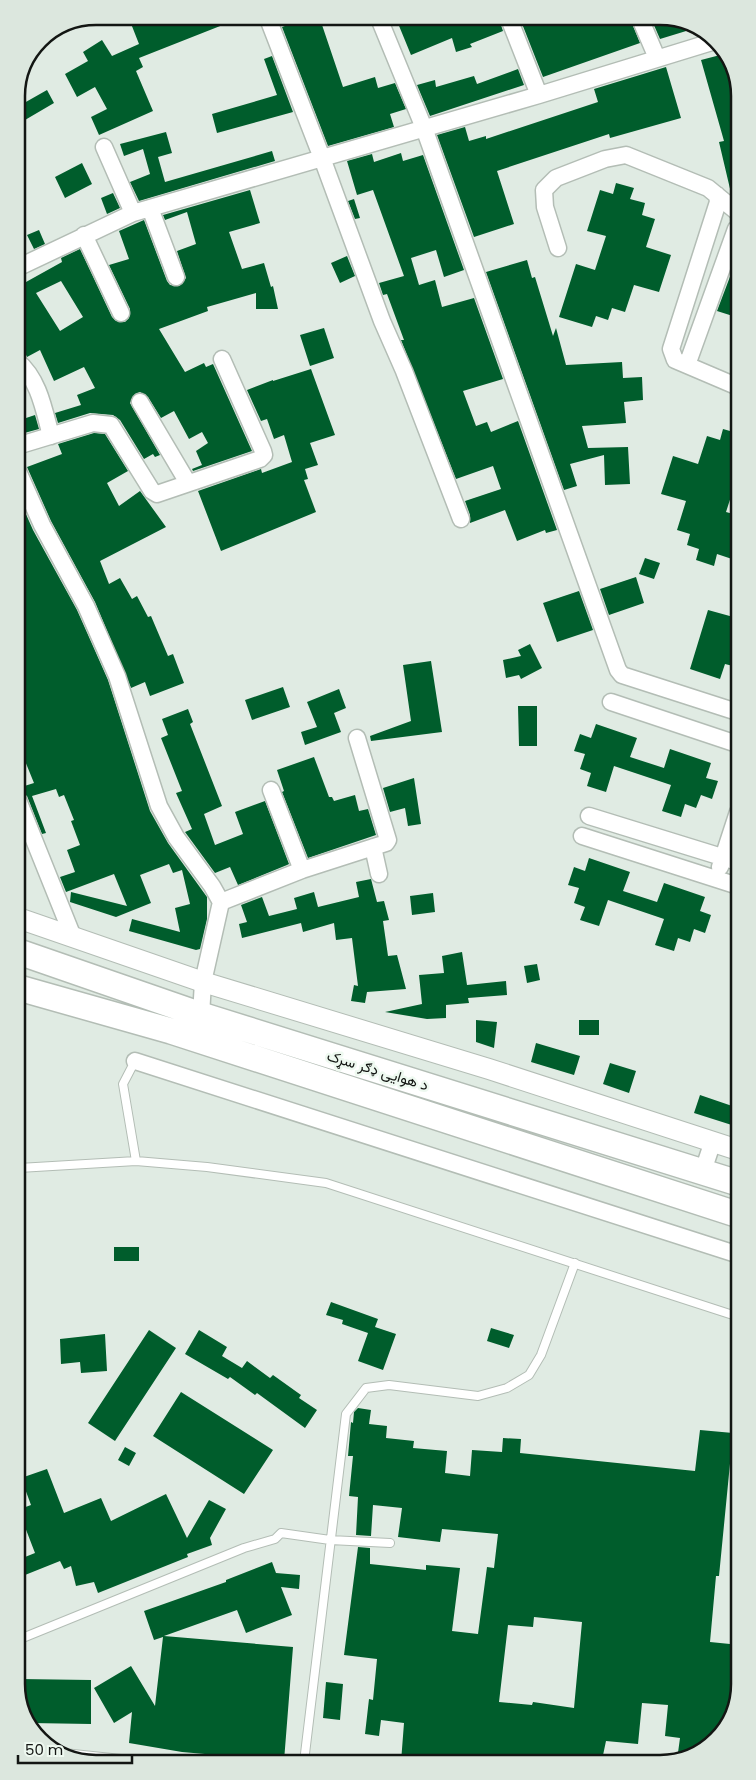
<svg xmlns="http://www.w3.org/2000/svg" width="756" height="1780" font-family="Poppins,Vazirmatn,sans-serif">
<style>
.building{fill:#005d2c;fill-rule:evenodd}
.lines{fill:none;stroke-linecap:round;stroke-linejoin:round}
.service-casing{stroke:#b3bdb5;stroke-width:10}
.minor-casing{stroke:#b3bdb5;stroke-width:19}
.tertiary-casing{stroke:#b3bdb5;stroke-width:22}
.primary-casing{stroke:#b3bdb5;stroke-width:28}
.service{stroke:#fff;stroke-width:8}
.minor{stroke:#fff;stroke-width:16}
.tertiary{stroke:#fff;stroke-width:20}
.primary{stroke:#fff;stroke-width:25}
.labels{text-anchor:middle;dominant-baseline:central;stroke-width:5;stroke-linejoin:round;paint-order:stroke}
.street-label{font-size:15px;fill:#131613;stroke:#eef9f0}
.rim{fill:none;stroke:#131613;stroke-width:2.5}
</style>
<rect width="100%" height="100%" fill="#e0ebe3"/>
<!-- building -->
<path class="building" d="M128 16 243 17 139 58 143 67 136 71 153 111 99 135 91 117 107 109 95 87 77 97 65 74 88 61 83 52 102 40 112 56 139 44Z
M313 16H319L343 87 375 77 378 88 395 83 406 109 390 114 394 127 328 146 282 27Z
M395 16H498L503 31 470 44 472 47 456 52 452 38 411 55Z
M519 16H629L640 43 543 77Z
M650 16H666L696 28 660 39Z
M724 54 736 70V192L731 193 719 142 724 141 701 60Z
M272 56 293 112 217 133 212 114 277 95 264 59Z
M666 67 681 118 610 138 609 134 497 171 514 224 474 237 437 135 465 127 469 141 486 136V139L598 102 594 89Z
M518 69 524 85 430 116 417 85 435 80 436 87 474 76 477 84Z
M47 90 54 103 25 120 17 107Z
M166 132 172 153 158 157 165 182 272 151 275 161 139 201 130 182 150 174 143 149 124 156 120 144Z
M401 153 403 161 423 155 464 270 444 277 436 250 411 258 419 285 435 280 442 307 474 298 503 379 463 391 476 426 487 422 491 432 518 421 557 530 546 533 545 530 517 541 505 510 470 523V515L465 501 501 489 493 466 456 479 401 340H404L387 294 383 295 379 283 404 276 373 190 357 195 347 161 372 154 374 162Z
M82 163 92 184 65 198 55 177Z
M616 183 634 188 630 199 645 203 642 215 655 219 646 247 671 255 659 292 634 285 625 312 612 308 608 320 596 316 592 327 559 317 576 264 595 270 606 236 587 231 600 190 613 194Z
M250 190 260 223 229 232 242 269 264 263 271 287 273 286 278 309H256V293L207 307 208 311 159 329 185 372 204 363 206 367 213 364 252 451 193 471 192 469 202 465 196 451 208 443 202 432 189 439 174 411 161 418 148 397 140 392 135 394 130 403 160 455 155 457 153 454 144 459 120 420 113 415 90 413 58 423 55 413 81 405 77 395 95 388 84 367 54 381 40 350 27 357 17 336V287L62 262 61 258 80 249 112 317 116 321 125 322 129 318 130 309 109 265 129 259 119 231 144 220 167 281 170 285 179 286 186 278 177 251 196 244 187 212 165 220 163 215ZM61 281 83 317 60 331 36 293Z
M113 193 120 208 107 214 101 198Z
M354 199 360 218 355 219 348 201Z
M39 230 45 244 34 249 27 235Z
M347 256 355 276 340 283 331 263Z
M527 260 532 278 535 277 553 336 556 328 566 365 622 362 623 378 642 377 643 400 624 402 626 423 582 426 588 448 628 447 630 484 605 485 604 455 570 464 577 486 564 490 486 272Z
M731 274 736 276V317L717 311Z
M324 328 334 358 310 366 300 335Z
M311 369 335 435 310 443 318 465 305 469 308 479 304 480 316 512 221 551 198 491 261 469 262 473 292 462 284 435 274 439 267 419 261 421 247 390 273 380V381Z
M35 415 39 429 17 435V421Z
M723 429 737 433V478L726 512 737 515V543L732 559 717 554 714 566 696 560 699 549 687 545 690 534 677 530 686 501 661 494 673 456 698 464 707 436 720 440Z
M94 433 105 434 128 471 107 483 119 506 140 491 166 527 100 561 109 584 120 578 132 599 137 596 148 617 151 616 168 656 173 654 176 662 184 683 150 696 145 682 131 688 95 602 51 521 27 467 62 454 58 444Z
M17 494 33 530 77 610 108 680 150 811 168 843 207 897V919L200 949 196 950 129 931 132 919 180 932 175 908 190 904 182 870 173 873 169 864 140 875 151 903 116 917 70 902 71 892 127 906 114 874 66 892 60 877 75 872 67 850 80 845 71 821 74 820 64 795 59 797 56 789 32 796 46 833 42 834 27 796 18 790V788L34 783 23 756 18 758Z
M645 558 660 563 654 579 639 574Z
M636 577 644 603 609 615 600 589Z
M579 591 593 630 557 642 543 603Z
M708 610 737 618V667L725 664 720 679 690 669Z
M530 644 542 668 521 679 519 675 506 678 503 660 521 656 518 650Z
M431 661 442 732 371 741 370 736 411 721 403 665Z
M283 687 290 707 252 720 245 700Z
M339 689 346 708 334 713 341 732 305 745 301 732 317 727 307 702Z
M518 706H537V746H519Z
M188 709 193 722 190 724 222 806 204 814 215 845 243 834 235 812 265 801 289 864 287 865 238 885 230 867 215 873 185 832 192 829 176 793 182 791 161 738 168 735 162 719Z
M596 724 637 738 630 757 664 768 670 749 711 763 706 778 718 781 712 799 701 795 696 808 685 804 681 817 662 811 671 785 614 766 606 792 587 786 591 773 580 769 585 754 574 751 580 734 591 738Z
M314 757 329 797H332L334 801 355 795 359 811 368 809 376 835 308 858 282 792 284 791 277 770Z
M414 778 421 824 408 826 405 808 390 812 383 788Z
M589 858 630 872 623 891 657 902 664 883 705 897 700 911 711 915 705 933 694 929 690 942 678 938 674 951 655 945 664 919 608 900 599 926 580 920 585 907 574 903 579 888 568 885 574 867 585 871Z
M371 879 377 902 384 901 389 920 383 921 388 956 397 955 406 989 367 992 365 1003 351 1001 354 985 358 986 352 938 336 940 334 923 303 932 301 923 242 938 239 924 247 922 241 905 262 897 269 916 297 909 294 898 314 892 318 907 359 897 356 882Z
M433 893 435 912 412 915 410 896Z
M462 952 467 985 506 981 507 995 468 998 469 1003 446 1005V1018L427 1019 385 1012 422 1004 419 975 444 973 442 956Z
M537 964 540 980 527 983 524 966Z
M476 1020 497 1022 494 1048 476 1042Z
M579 1020H599V1035H579Z
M536 1043 580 1056 574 1075 531 1062Z
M610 1063 636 1071 629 1093 603 1084Z
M700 1095 738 1108V1127L694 1113Z
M114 1247H139V1261H114Z
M331 1302 378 1319 375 1327 396 1334 383 1370 358 1361 368 1333 342 1324 343 1320 326 1315Z
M491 1328 514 1335 509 1348 487 1341Z
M149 1330 176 1348 115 1441 88 1423Z
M199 1330 227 1347 222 1356 242 1368 247 1361 270 1378 273 1375 301 1395 299 1398 317 1410 305 1428 257 1393 255 1395 230 1377 228 1379 185 1354Z
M105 1334 107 1371 81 1373 80 1362 61 1364 60 1339Z
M181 1392 273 1450 244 1494 153 1436Z
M358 1408 371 1410 369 1424 387 1426 386 1438 414 1441 413 1448 447 1451 445 1473 470 1476 472 1450 502 1452 503 1438 521 1439 520 1453 695 1471 700 1430 733 1433 719 1576H716L710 1642 740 1645V1685L724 1732 686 1760H677L680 1738 665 1736 668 1705 642 1703 638 1744 606 1741 602 1760 401 1762 404 1723 381 1720 379 1736 365 1734 369 1699 373 1700 377 1659 344 1655 358 1547 370 1548V1564L426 1570V1565L460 1568 452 1631 478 1634 487 1567 494 1568 498 1534 442 1529 440 1542 398 1537 402 1508 373 1505 371 1536 356 1535 358 1497 349 1496 353 1456H348L351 1422 353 1423 354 1412ZM534 1617 582 1622 574 1708 533 1702 532 1705 499 1702 508 1625 533 1627Z
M125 1447 136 1453 129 1466 118 1460Z
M47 1469 64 1513 101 1498 111 1521 166 1494 187 1538 209 1500 226 1509 210 1538 212 1545 187 1554 188 1557 98 1593 94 1582 76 1586 71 1566 64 1569 60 1561 20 1577V1559L35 1553 20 1514V1509L31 1505 21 1478Z
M272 1562 276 1573 300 1575 299 1589 281 1587 292 1615 246 1633 237 1610 164 1636 293 1647 284 1761 182 1752 129 1743 132 1712 114 1723 94 1688 131 1666 155 1706 163 1637 154 1640 144 1611 226 1582V1580Z
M20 1679 91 1680V1724L30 1723 20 1710Z
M326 1682 343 1684 340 1720 323 1718Z"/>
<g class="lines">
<!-- service casing -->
<g class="service-casing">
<path id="service" d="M135 1061 123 1084 136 1161
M19 1168 136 1161 207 1167 326 1183 739 1317
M20 1639 244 1548 275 1539 281 1533 330 1540 390 1543
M64 1753 159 1763
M304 1762 346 1414 366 1388 389 1385 478 1396 507 1388 529 1375 541 1355 575 1263"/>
</g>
<!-- minor casing -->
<g class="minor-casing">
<path id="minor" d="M267 16 322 158 382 321 404 371 461 519
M378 16 424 128 618 670 622 675 737 712
M508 16 539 95
M639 16 657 58
M104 147 133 213
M717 195 718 202 671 349 675 360 736 386
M150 208 176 277
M84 235 121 313
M558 248 545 207 544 190 556 178 605 159 626 155 708 188 736 211
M17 268 133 213 539 95 715 41
M17 361C39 379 44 410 51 436
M687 365 736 229
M140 402 188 483
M17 446 93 423 111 425 152 491 157 494 260 459 264 455 263 451 222 359
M17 469 42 525 86 606 117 676 159 806 176 837 212 886 221 902
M611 702 737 744
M271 790 302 870
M18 800 73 937
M589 816 738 862
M582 836 738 886
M373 847 379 874
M720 867 738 812
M201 1015 203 982 221 902 302 870 386 843 388 840 357 738
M135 1061 739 1255
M703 1171 713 1141"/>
</g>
<!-- tertiary casing -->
<g class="tertiary-casing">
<path id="tertiary" d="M18 918 203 982 489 1069 738 1150"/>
</g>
<!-- primary casing -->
<g class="primary-casing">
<path id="primary" d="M19 952 201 1015 738 1183
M19 988 171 1031 739 1215"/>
</g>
<!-- service -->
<use href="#service" class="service"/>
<!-- minor -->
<use href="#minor" class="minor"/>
<!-- tertiary -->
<use href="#tertiary" class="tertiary"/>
<!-- primary -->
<use href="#primary" class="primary"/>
</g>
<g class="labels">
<!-- street labels -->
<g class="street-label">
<text transform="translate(378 1070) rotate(17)">د هوایی ډګر سړک</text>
</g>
</g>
<!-- crop -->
<path d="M0 0H756V1780H0ZM96 25H660A71 71 0 0 1 731 96V1684A71 71 0 0 1 660 1755H96A71 71 0 0 1 25 1684V96A71 71 0 0 1 96 25Z" fill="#dce7de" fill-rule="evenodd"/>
<path class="rim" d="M96 25H660A71 71 0 0 1 731 96V1684A71 71 0 0 1 660 1755H96A71 71 0 0 1 25 1684V96A71 71 0 0 1 96 25Z"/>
<!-- scale -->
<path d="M18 1755v8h114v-8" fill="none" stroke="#131613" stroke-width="2.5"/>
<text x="25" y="1755" font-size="15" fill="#131613" stroke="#eef9f0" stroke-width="4" paint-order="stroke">50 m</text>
</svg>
